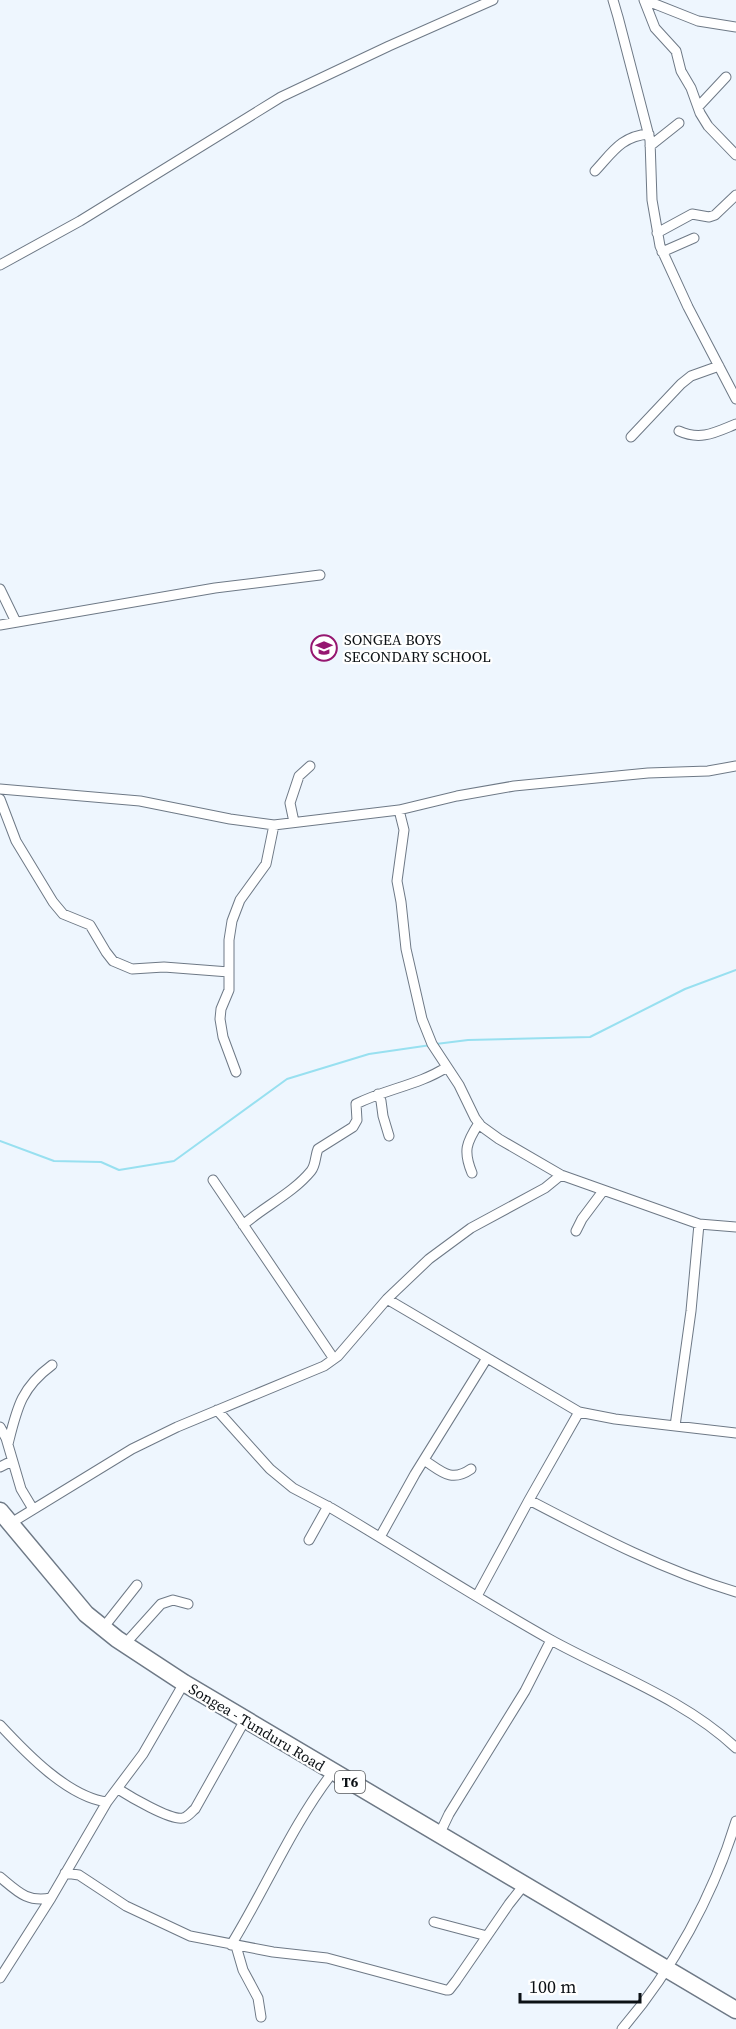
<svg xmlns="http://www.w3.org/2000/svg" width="736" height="2029" font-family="'Source Serif 4',serif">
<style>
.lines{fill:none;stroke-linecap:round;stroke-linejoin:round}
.stream{stroke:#98e0f0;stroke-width:2}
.street-casing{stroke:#6e7986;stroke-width:11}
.highway-casing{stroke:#6e7986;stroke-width:19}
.street{stroke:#fff;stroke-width:9}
.highway{stroke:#fff;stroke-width:16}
.labels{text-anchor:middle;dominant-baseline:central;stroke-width:4.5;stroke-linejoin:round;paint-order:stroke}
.shield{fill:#fff;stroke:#55585b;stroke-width:1.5}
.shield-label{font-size:14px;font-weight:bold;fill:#0c1115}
.poi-label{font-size:15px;fill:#0c1115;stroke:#fff;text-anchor:start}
.street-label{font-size:15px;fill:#0c1115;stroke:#fff}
</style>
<rect width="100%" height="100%" fill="#eef6fe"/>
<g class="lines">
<!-- stream -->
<path class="stream" d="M436 1044 468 1040 590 1037 685 989 736 970
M0 1141 54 1161 101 1162 119 1170 174 1161 287 1079 369 1054 431 1045"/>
<!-- street casing -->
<g class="street-casing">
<path id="street" d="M613 0 618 17 650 140 652 200 660 246 688 307 736 399
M644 0 655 28 676 51 681 71 691 88 700 113 708 126 736 155
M645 0 698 21 736 27
M698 107 726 77
M650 146 679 123
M595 171C612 153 621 136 649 134
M657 233 692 214 709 217 715 215 736 195
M662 252 694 238
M0 265 80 221 281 97 389 46 493 0
M679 431C701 441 716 432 736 424
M631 437 681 384 691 376 719 366
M0 589 16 622
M0 625 215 588 320 575
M0 789 140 801 230 819 274 825 399 810 457 796 514 786 648 773 708 771 736 766
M0 799 16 841 53 902 63 914 90 925 106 952 113 961 132 969 164 967 229 972
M399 810 404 830 397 881 401 902 406 949 422 1019 432 1044 459 1085 475 1118 481 1126 499 1139 561 1175 699 1224 736 1227
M294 822 290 803 299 776 310 766
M236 1072 223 1037 220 1019 221 1009 229 990V940L232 921 240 900 266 864 274 825
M378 1094 381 1101 383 1116 389 1136
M472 1173C463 1151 466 1143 479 1123
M213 1180 334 1359
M243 1225C265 1206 293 1193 311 1171 316 1165 315 1156 318 1149L353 1127 357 1120 356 1104C386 1089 419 1085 447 1067
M576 1231 582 1219 603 1191
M387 1299 579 1412 615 1419 736 1433
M217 1410 270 1469 293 1488 331 1508C404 1551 476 1598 551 1640 613 1674 684 1699 736 1748
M675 1426 691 1311 699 1224
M0 1427 6 1438 21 1489 33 1509
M8 1444C17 1408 21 1388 52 1365
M424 1460C441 1471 451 1483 471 1469
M0 1467 12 1461
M529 1500C596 1535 662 1570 736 1592
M11 1523 132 1449 177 1427 324 1366 338 1356 387 1299 429 1259 471 1228 545 1188 561 1175
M380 1537 415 1474 487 1358
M309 1540 328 1506
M477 1596 529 1500 579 1412
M103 1628 137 1585
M125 1644 161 1604 173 1600 188 1604
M0 1725C26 1753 68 1797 107 1802
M118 1789C129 1796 171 1821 183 1818 188 1817 191 1812 195 1809L245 1720
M439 1835 449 1814 525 1691 551 1640
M65 1873 79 1875 126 1906 190 1936 273 1952 327 1958 446 1990H449L456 1981 509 1904 524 1885
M0 1877C17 1891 27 1903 51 1898
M434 1922 487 1936
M231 1945C266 1888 292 1825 333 1772
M236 1946 243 1970 258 1998 261 2017
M0 1978 51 1898 107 1802 143 1754 184 1683
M622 2029C672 1971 714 1894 736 1821"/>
</g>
<!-- highway casing -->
<g class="highway-casing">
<path id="highway" d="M0 1511 86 1614 117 1639 184 1683 736 2010"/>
</g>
<!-- street -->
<use href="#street" class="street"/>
<!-- highway -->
<use href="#highway" class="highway"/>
</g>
<!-- icons -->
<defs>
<g id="school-ring" transform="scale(1.35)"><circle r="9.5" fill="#fff" stroke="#961770" stroke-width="1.5"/><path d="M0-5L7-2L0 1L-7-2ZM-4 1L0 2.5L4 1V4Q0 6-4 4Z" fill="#961770"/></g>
</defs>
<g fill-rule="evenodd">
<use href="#school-ring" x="324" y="648"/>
</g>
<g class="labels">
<!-- shield labels -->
<rect class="shield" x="335" y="1771" width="30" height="22" rx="4.5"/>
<g class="shield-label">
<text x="350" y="1782">T6</text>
</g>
<!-- poi labels -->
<g class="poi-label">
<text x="344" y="639">SONGEA BOYS<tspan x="344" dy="17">SECONDARY SCHOOL</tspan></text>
</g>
<!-- street labels -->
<g class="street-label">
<text transform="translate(257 1727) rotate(31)">Songea - Tunduru Road</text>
</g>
</g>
<!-- scale -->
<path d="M520 1993v9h120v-9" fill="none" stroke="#0c1115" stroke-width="3"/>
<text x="529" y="1993" font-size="18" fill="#0c1115" stroke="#ffffff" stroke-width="4.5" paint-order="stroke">100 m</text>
</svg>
